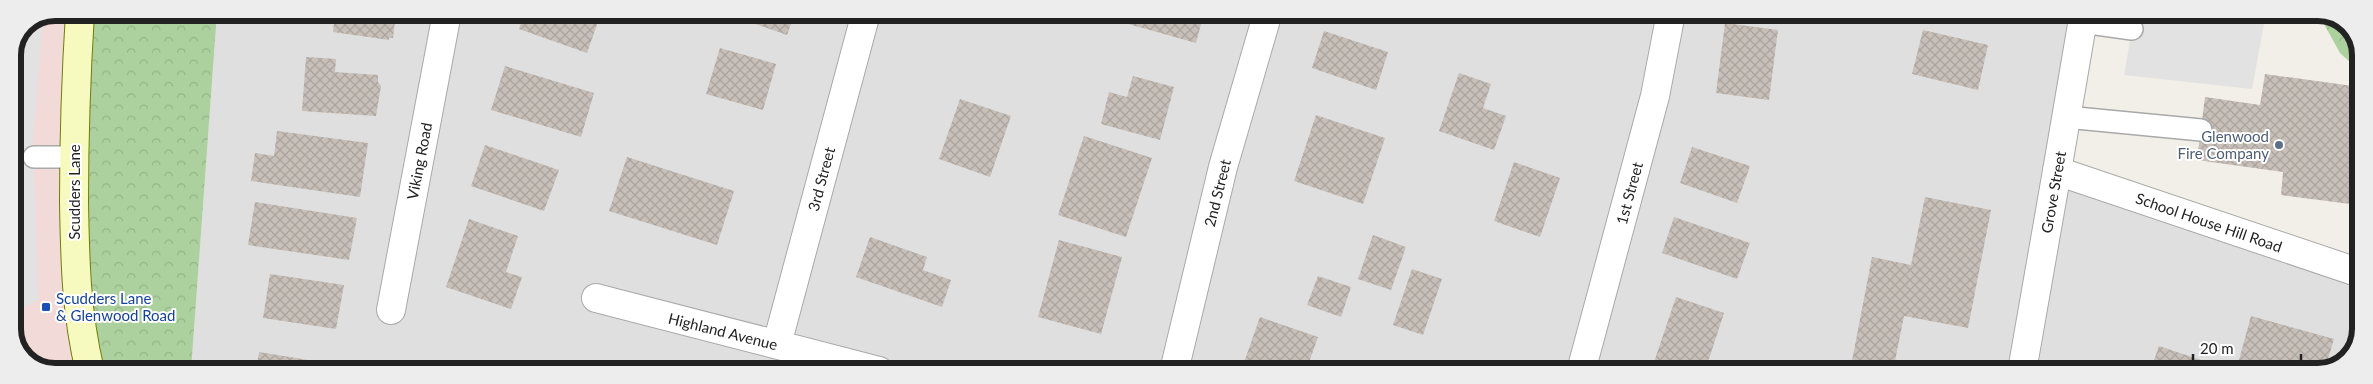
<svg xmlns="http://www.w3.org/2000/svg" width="2373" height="384" font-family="Lato,sans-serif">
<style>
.residential{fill:#e0dfdf}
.commercial{fill:#f2dad9}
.forest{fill:url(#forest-crowns)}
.parking{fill:#e2e2e2}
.building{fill:url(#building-cross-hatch)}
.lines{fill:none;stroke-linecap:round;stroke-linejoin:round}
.service-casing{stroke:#a9a9a9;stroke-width:24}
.minor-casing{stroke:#a9a9a9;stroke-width:30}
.tertiary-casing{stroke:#a9a9a9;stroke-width:30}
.secondary-casing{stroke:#707d05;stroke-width:30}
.service{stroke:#fff;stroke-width:21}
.minor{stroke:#fff;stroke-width:28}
.tertiary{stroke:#fff;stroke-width:28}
.secondary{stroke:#f7fabf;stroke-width:28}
.service-dot{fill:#5c6f8a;stroke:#fff;stroke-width:2}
.transit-dot{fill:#1a4fb4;stroke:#fff;stroke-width:2}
.labels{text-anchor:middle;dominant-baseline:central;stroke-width:4;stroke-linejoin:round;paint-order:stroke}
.service-label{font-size:15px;fill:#4e5e75;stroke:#fff;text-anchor:end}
.street-label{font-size:15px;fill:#222;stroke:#fff}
.transit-label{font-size:15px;fill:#164399;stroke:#fff;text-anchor:start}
.rim{fill:none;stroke:#222;stroke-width:6}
</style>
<defs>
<pattern id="forest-crowns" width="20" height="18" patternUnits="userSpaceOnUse" patternTransform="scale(1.25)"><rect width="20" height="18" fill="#add19e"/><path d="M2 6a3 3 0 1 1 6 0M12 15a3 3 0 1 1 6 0" fill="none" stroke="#95b388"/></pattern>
<pattern id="building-cross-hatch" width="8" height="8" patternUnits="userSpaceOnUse" patternTransform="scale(1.25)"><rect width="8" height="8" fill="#c7bfb8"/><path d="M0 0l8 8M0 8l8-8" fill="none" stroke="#aba49e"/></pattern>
</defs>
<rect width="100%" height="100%" fill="#f2efe9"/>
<!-- residential -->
<path class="residential" d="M217 13H2084L2057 171 2360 273V334L2346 361 2318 371H191Z"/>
<!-- commercial -->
<path class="commercial" d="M55 13H80L90 371H50L25 359 13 334V55L25 25Z"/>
<!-- forest -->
<path class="forest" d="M80 13H217L191 371H90Z
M2318 13C2338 13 2356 31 2360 50 2361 56 2360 64 2360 71L2340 53Z"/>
<!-- parking -->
<path class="parking" d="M2135 13H2266L2252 89 2124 75Z
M43 18 33 139 38 300 13 313V55L25 25Z"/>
<!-- building -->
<path class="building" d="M335 13H396L393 38H389V40L333 32Z
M524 13H601L587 53 519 29Z
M731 13H795L787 35 730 15Z
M1116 13H1204L1196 43 1114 20Z
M1725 23 1778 30 1769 100 1716 93Z
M1923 30 1988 45 1978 90 1912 74Z
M1324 31 1388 52 1376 90 1312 68Z
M720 48 776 64 763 110 706 94Z
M306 57 336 59 335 72 378 75V82L381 86 376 116 302 111Z
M505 66 594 93 581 137 491 110Z
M1459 73 1491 84 1483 108 1506 116 1494 150 1439 131Z
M2265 74 2360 87V188L2358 205 2281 195 2283 172 2197 160 2205 97 2260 105Z
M1133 76 1174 87 1160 140 1101 124 1109 92 1127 97Z
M960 99 1011 116 990 177 939 159Z
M1316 115 1385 138 1363 204 1294 181Z
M277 131 368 143 360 197 251 181 255 153 274 156Z
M1084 136 1152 158 1126 237 1058 215Z
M485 145 559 170 544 211 471 186Z
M1692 147 1750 166 1737 203 1680 183Z
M627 157 734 191 717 245 609 211Z
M1514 162 1560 178 1540 237 1494 221Z
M1925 197 1991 210 1968 328 1904 316 1893 371H1850L1872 257 1911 265Z
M255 202 357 218 349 260 248 245Z
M1674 217 1750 243 1737 279 1662 253Z
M469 219 518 236 506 272 522 277 511 309 446 287Z
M1373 235 1406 247 1391 290 1358 279Z
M870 237 927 257 923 270 951 280 942 307 856 277Z
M1059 240 1122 257 1101 334 1038 317Z
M1412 269 1442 279 1423 335 1393 325Z
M270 274 344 285 336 329 263 318Z
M1318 276 1351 287 1341 317 1307 305Z
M1676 297 1724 313 1705 371H1651Z
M2251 316 2334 339 2325 369 2318 372 2236 371Z
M1260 317 1318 337 1306 371H1241Z
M2159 346 2213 364 2210 371H2150Z
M259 352 333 364 331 371H256Z"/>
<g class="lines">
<!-- service casing -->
<g class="service-casing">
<path id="service" d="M2082 22 2132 29
M2066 117 2201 130
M34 157H74"/>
</g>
<!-- minor casing -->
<g class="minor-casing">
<path id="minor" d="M2057 171 2084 13
M596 298 879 371
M391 310 447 13
M777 344 866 13
M1174 371 1223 167 1267 16
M1581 371 1655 96 1671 13"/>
</g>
<!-- tertiary casing -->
<g class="tertiary-casing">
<path id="tertiary" d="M2022 371 2057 171 2360 273"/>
</g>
<!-- secondary casing -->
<g class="secondary-casing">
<path id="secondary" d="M80 13C76 76 74 138 74 202 75 261 76 313 90 371"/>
</g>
<!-- service -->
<use href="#service" class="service"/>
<!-- minor -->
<use href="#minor" class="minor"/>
<!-- tertiary -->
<use href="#tertiary" class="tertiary"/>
<!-- secondary -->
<use href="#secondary" class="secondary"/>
</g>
<!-- markers -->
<circle class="service-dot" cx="2279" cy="145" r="5"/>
<rect class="transit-dot" x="41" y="302" width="10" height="10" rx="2.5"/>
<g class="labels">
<!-- service labels -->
<g class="service-label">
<text x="2269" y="136">Glenwood<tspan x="2269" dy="17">Fire Company</tspan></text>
</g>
<!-- street labels -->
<g class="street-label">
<text transform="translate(419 161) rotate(-79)">Viking Road</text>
<text transform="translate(821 179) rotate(-75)">3rd Street</text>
<text transform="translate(74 192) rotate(-90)">Scudders Lane</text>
<text transform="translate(2053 192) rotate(-80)">Grove Street</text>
<text transform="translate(1217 193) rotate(-76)">2nd Street</text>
<text transform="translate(1629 193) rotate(-75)">1st Street</text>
<text transform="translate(2209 222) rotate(19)">School House Hill Road</text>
<text transform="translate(723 331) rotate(14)">Highland Avenue</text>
</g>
<!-- transit labels -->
<g class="transit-label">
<text x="56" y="298">Scudders Lane<tspan x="56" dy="17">&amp; Glenwood Road</tspan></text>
</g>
</g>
<!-- crop -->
<path d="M0 0H2373V384H0ZM55 21H2318A34 34 0 0 1 2352 55V329A34 34 0 0 1 2318 363H55A34 34 0 0 1 21 329V55A34 34 0 0 1 55 21Z" fill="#ededed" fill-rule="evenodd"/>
<path class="rim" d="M55 21H2318A34 34 0 0 1 2352 55V329A34 34 0 0 1 2318 363H55A34 34 0 0 1 21 329V55A34 34 0 0 1 55 21Z"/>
<!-- scale -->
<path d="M2193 354v8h108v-8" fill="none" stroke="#222222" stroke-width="2.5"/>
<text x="2200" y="354" font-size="15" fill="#222222" stroke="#ffffff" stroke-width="4" paint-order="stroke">20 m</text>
</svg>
